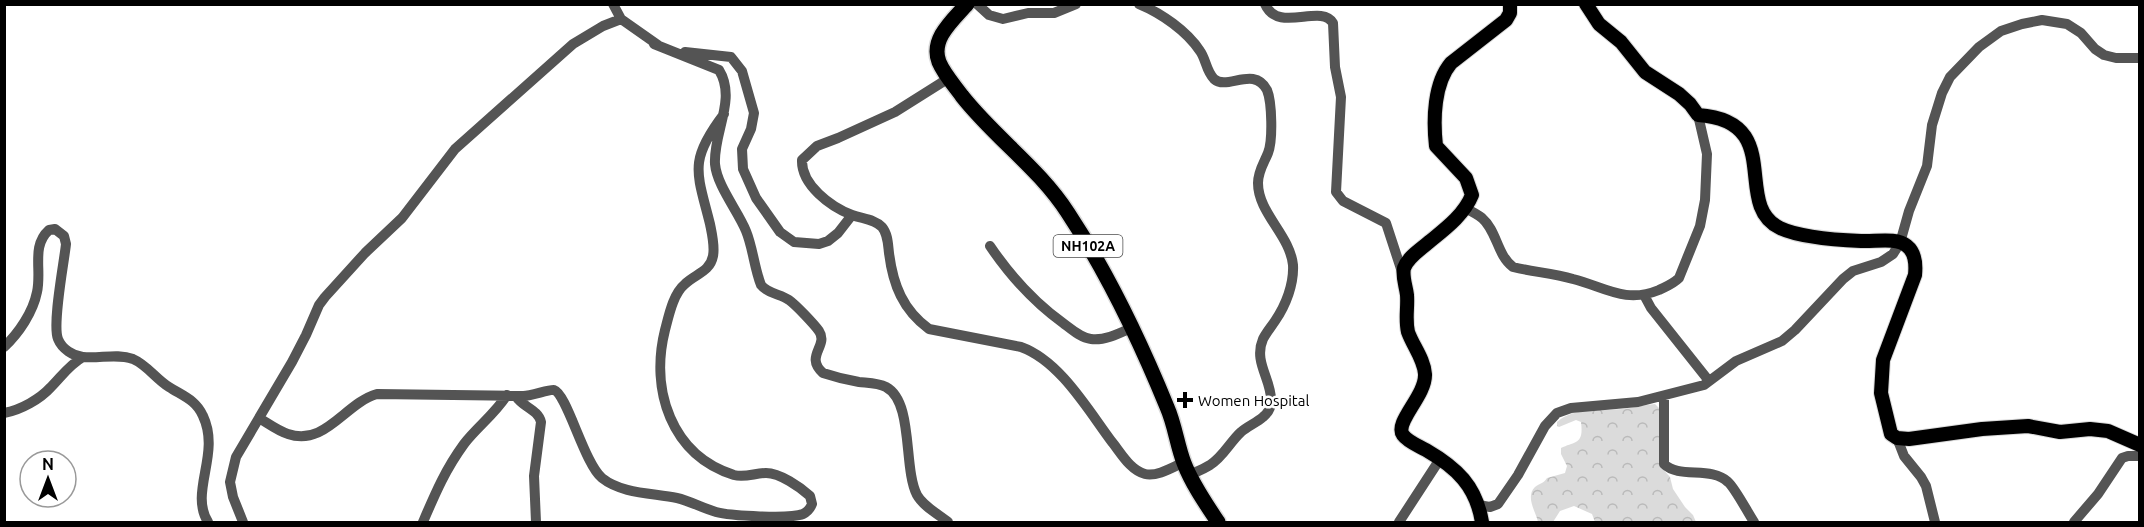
<svg xmlns="http://www.w3.org/2000/svg" width="2144" height="527" font-family="Ubuntu,sans-serif">
<style>
.forest{fill:url(#forest-crowns)}
.lines{fill:none;stroke-linecap:round;stroke-linejoin:round}
.major-casing{stroke:#dbdbdb;stroke-width:16}
.highway-casing{stroke:#dbdbdb;stroke-width:18}
.minor{stroke:#545454;stroke-width:10}
.major{stroke:#000;stroke-width:14}
.highway{stroke:#000;stroke-width:15}
.poi-dot{fill:#000;stroke:#fff;stroke-width:2}
.labels{text-anchor:middle;dominant-baseline:central;stroke-width:5;stroke-linejoin:round;paint-order:stroke}
.shield{fill:#fff;stroke:#4c4c4c;stroke-width:1.5}
.shield-label{font-size:14px;font-weight:bold;fill:#000}
.poi-label{font-size:15px;fill:#000;stroke:#fff;text-anchor:start}
</style>
<defs>
<pattern id="forest-crowns" width="20" height="18" patternUnits="userSpaceOnUse" patternTransform="scale(1.5)"><rect width="20" height="18" fill="#dbdbdb"/><path d="M2 6a3 3 0 1 1 6 0M12 15a3 3 0 1 1 6 0" fill="none" stroke="#bababa"/></pattern>
</defs>
<rect width="100%" height="100%" fill="#fff"/>
<!-- forest -->
<path class="forest" d="M1655 404 1659 408 1662 468 1670 477 1673 489 1685 507 1693 515 1696 522H1595L1592 514 1574 506 1560 511 1553 522H1538C1536 512 1525 497 1535 487 1540 483 1543 484 1547 478L1565 473 1567 466 1561 454V448C1575 441 1584 445 1581 422L1576 420 1559 427 1557 426V422C1573 407 1601 411 1622 409 1633 408 1644 405 1655 404Z"/>
<g class="lines">
<!-- major casing -->
<g class="major-casing">
<path id="major" d="M1586 4 1599 24 1621 42 1645 72 1679 94 1690 104 1698 115C1787 121 1731 205 1780 228 1801 238 1838 240 1861 241 1875 242 1896 237 1907 246 1916 253 1916 265 1915 275L1883 360 1881 393 1891 434 1897 438 1909 439 1982 429 2028 426 2060 432 2090 429 2108 431 2140 445
M1482 522C1476 486 1457 468 1426 450 1419 446 1408 442 1403 435 1394 422 1426 396 1425 374 1424 359 1413 346 1408 332 1405 319 1408 308 1407 295 1406 286 1402 277 1404 268 1408 257 1420 250 1429 242 1445 229 1464 215 1472 195L1466 178 1436 146C1433 119 1434 83 1451 63L1506 20 1510 13V4"/>
</g>
<!-- highway casing -->
<g class="highway-casing">
<path id="highway" d="M967 4C953 20 930 39 939 62 944 74 954 85 962 96 995 138 1039 168 1068 213 1107 272 1140 341 1167 407 1175 425 1177 445 1184 463 1192 484 1206 504 1218 522"/>
</g>
<!-- minor -->
<path class="minor" d="M613 4 621 19 658 45
M977 4 989 15 1003 19 1028 13H1054L1076 4
M1139 4C1161 13 1187 31 1200 51 1206 59 1206 71 1214 79 1227 91 1254 65 1267 90 1272 102 1273 141 1268 153 1264 163 1258 171 1258 183 1258 213 1290 235 1293 265 1294 284 1286 305 1275 321 1271 327 1266 333 1263 339 1253 362 1272 380 1271 401 1271 407 1268 413 1263 417 1256 423 1248 426 1241 432 1230 442 1223 457 1210 465 1204 469 1196 472 1189 475
M1265 4C1278 34 1321 3 1333 23L1335 67 1341 97 1336 192 1343 201 1386 223 1403 275
M654 44 719 70C737 99 713 133 715 164 717 186 738 211 746 231 753 248 754 267 761 285 768 294 781 294 789 300 796 305 814 324 819 331 829 346 804 356 823 373 835 377 847 380 859 382 867 383 878 383 886 387 914 402 903 468 917 495 923 506 938 514 948 522
M685 52 731 57 742 71 754 113 751 129 742 149 743 169 756 198 780 232 794 242 819 244 828 241 838 233 852 215
M949 78 895 112 838 138 817 146 802 160C801 185 831 207 852 215 863 219 874 219 882 227 888 234 888 245 889 253 893 285 903 310 929 329L1021 347C1060 361 1088 410 1112 442 1121 453 1130 470 1145 474 1157 477 1173 467 1184 462
M1465 208C1471 211 1477 214 1482 218 1497 231 1497 255 1513 267 1533 272 1553 273 1573 279 1605 287 1625 304 1659 290 1667 286 1673 284 1679 278L1700 226 1705 200 1707 154 1698 115
M990 246C1011 277 1034 302 1063 323 1071 329 1081 338 1091 339 1104 341 1120 333 1131 328
M1644 295 1651 308 1709 381
M4 347C19 333 33 312 37 292 42 270 31 246 49 230L55 229 64 236 66 244C64 263 52 324 58 339 62 349 73 356 83 357 99 359 117 353 133 359 147 365 156 379 169 387 183 396 196 400 203 416 221 454 189 492 208 522
M516 396C522 407 538 409 541 422L534 476 536 522
M1664 396V464C1679 479 1711 466 1728 482 1735 488 1748 513 1754 522
M4 413C21 410 40 399 51 387 62 376 69 365 83 357
M259 418C269 424 278 431 288 434 325 447 345 403 377 394L523 396C531 396 550 389 554 390 567 394 584 463 602 478 622 494 653 493 677 498 690 501 702 508 716 512 730 516 790 519 803 514 807 512 810 509 812 504L810 496C800 487 780 473 766 473 755 473 745 478 734 475 671 455 650 390 665 330 669 315 673 294 685 284 695 274 710 272 713 256 715 246 712 234 710 224 697 172 688 161 724 114
M1897 438 1904 456 1921 477 1926 486 1935 522
M1478 505 1490 507 1498 504 1518 475 1545 426 1557 413 1571 408 1638 402 1704 385 1736 361 1782 341 1795 330 1843 279 1853 271 1881 262 1893 254 1900 243 1909 211 1927 166 1932 125 1942 93 1950 77 1979 47 2001 31 2022 24 2042 20 2067 24 2081 33 2095 49 2104 55 2116 58H2140
M243 522 233 497 230 482 236 457 292 362 306 335 319 305 325 297 365 253 402 218 455 149 573 44 603 26 621 19
M423 522C435 494 445 470 464 444 477 427 495 414 507 395
M1399 522 1440 459
M2074 522 2098 494 2122 458 2128 456H2140"/>
<!-- major -->
<use href="#major" class="major"/>
<!-- highway -->
<use href="#highway" class="highway"/>
</g>
<!-- markers -->
<path class="poi-dot" d="M1182 391h6v6h6v6h-6v6h-6v-6h-6v-6h6z"/>
<g class="labels">
<!-- shield labels -->
<rect class="shield" x="1053.5" y="235" width="69" height="22" rx="4.5"/>
<g class="shield-label">
<text x="1088" y="246">NH102A</text>
</g>
<!-- poi labels -->
<g class="poi-label">
<text x="1198" y="400">Women Hospital</text>
</g>
</g>
<!-- border -->
<rect width="2144" height="527" fill="none" stroke="#000000" stroke-width="12"/>
<!-- north arrow -->
<g transform="translate(48 479)"><circle r="28" fill="#ffffff" stroke="#999999" stroke-width="1.5"/>
<path d="M0-4.5L10 22L0 15L-10 22Z" fill="#000000"/>
<text y="-9" font-size="16" font-weight="bold" text-anchor="middle" fill="#000000">N</text>
</g>
</svg>
